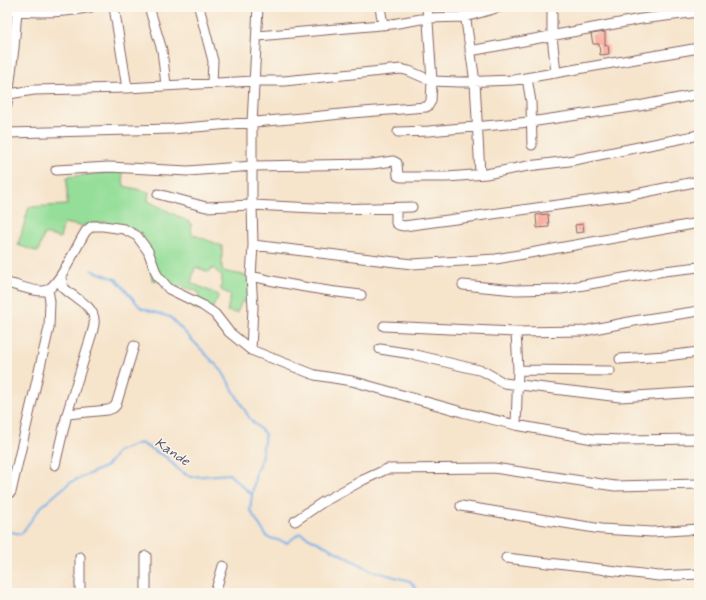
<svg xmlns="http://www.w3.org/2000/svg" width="706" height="600" font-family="Mynerve,sans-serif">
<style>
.green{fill:#95de99;stroke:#707e62}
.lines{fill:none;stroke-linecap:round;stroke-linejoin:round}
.stream{stroke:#7bb1ea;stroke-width:2}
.building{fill:#f8a597}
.minor-casing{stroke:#866463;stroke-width:11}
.minor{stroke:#fff;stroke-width:9}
.labels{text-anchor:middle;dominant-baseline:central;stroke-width:3;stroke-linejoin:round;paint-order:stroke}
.water-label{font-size:14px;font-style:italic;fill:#5b526e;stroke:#fbf7ec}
</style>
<rect width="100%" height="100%" fill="#fbf7ec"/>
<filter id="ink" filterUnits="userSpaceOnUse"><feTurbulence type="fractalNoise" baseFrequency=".025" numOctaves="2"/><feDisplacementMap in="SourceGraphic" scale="8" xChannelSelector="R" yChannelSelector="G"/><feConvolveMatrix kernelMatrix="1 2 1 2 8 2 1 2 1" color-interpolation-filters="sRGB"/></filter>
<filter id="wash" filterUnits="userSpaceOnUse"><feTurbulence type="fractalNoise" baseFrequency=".012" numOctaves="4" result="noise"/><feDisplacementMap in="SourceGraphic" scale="16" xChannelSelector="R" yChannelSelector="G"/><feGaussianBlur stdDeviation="0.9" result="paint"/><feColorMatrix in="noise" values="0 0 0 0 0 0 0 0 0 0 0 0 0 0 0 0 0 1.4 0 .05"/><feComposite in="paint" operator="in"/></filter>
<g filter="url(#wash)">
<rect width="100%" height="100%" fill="#f6e4cb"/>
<!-- green -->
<path class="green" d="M122 171 124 186 149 192 148 201 191 223 192 234 222 246V271L249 276 251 305 242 301 237 313 227 311 231 295 221 290 222 276 213 268 209 272 195 267 191 283 219 295 210 313 193 308 199 294 195 290 152 280 150 249 106 222 80 226 64 223 60 238 44 234 38 252 18 245 29 207 67 205V177Z"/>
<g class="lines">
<!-- stream -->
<path class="stream" d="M91 270 116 279 141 308 170 317 222 371 250 419 265 434 261 460 256 472 252 495
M7 531 21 534 40 508 69 483 107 466 118 451 140 443 166 457 180 471 191 477 229 474 252 495 250 510 267 537 287 543 300 533 373 571 410 581 420 593"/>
</g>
<g id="blocks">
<!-- building -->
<path class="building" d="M605 32V46L608 45 609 54 600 55 599 44H593L591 34Z
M548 214 549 227 537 228 536 215Z
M583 224 584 232 576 233 575 225Z"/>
</g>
</g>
<g filter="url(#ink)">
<use href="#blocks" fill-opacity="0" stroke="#866463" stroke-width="1"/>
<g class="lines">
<!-- minor casing -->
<g class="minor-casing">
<path id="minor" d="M114 7 127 88
M149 7 162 50 166 85
M199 7 213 61 212 83
M380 7 383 25
M464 7 475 82 480 174
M552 7V36L556 73
M7 10C35 13 63 13 91 7
M258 36 392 24 427 18 465 17 500 7
M470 51 641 19 699 12
M527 78 531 102 532 145
M9 94 34 90 127 88 254 81H284L401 69 409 71 432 81 459 82 514 80 699 48
M7 105 14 48 17 11
M398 132 429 131 530 122 639 106 699 94
M7 133 172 129 302 118 351 113 426 107 428 106 431 101 432 81 427 7
M56 170 109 167 188 171 253 166 372 164 393 161 397 163 398 176 401 177H447L486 174 528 166 569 161 699 135
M158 194 206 207 252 205 335 209 412 207
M396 208V223L399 225 404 226 631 195 699 181
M253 245 412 264 496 259 699 223
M251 276C288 285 324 291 361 295
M7 283C17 285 34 292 44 291 59 289 77 244 86 231L92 226H103L124 229 137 236 148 251 157 275 169 289 202 305 215 314 229 332 251 350 315 375 352 381 462 412 516 425 593 439 624 440 699 439
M463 285 516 290 561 289 664 271 699 267
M384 326 516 332 584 331 634 321 699 311
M516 332 518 370 516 425
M380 349 412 354 483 371 504 383 620 397 699 392
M251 350 253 307 251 276 253 245 252 205V123L258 7
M620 359 666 356 699 352
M518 370 610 371
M67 414 108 410 113 408 116 405 134 346
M55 465 67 414 92 333C93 329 95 324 94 320 94 305 73 298 64 288L62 286 61 276
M11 492 49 328 50 301 48 290
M461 506 601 529 652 532 699 529
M295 521 323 502 363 480 387 469 494 468 615 486 699 484
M506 558 659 576 699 574
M80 593V557
M146 593V556
M215 593 223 566"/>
</g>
<!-- minor -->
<use href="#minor" class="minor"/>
</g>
</g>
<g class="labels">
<!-- water labels -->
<g class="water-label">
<text transform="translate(172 452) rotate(34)">Kande</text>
</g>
</g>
<!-- margin -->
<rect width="706" height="600" fill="none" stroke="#fbf7ec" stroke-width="24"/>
</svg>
